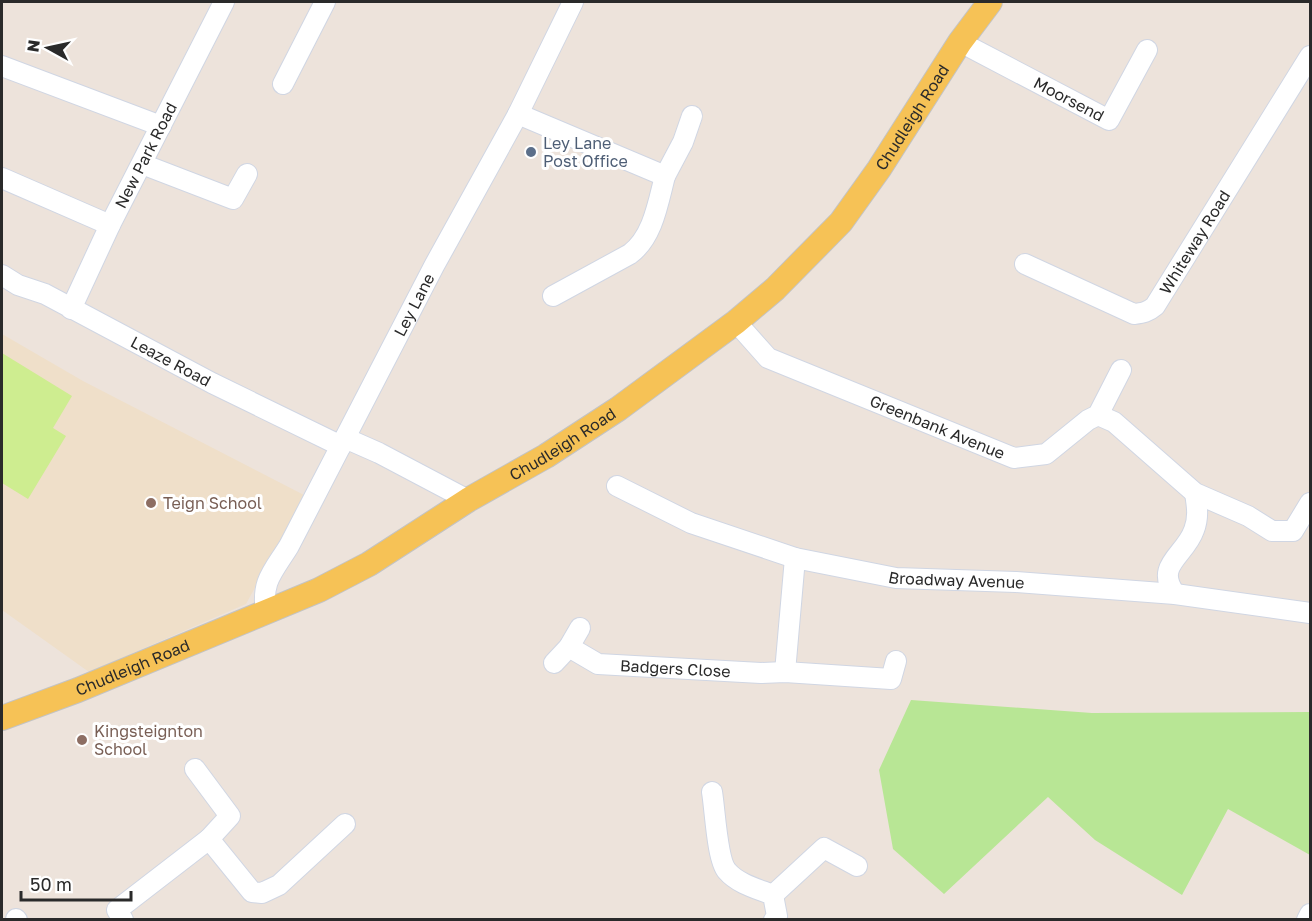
<svg xmlns="http://www.w3.org/2000/svg" width="1312" height="921" font-family="'Golos Text',sans-serif">
<style>
.education{fill:#efdfc9}
.green{fill:#b8e695}
.pitch{fill:#ceed90}
.lines{fill:none;stroke-linecap:round;stroke-linejoin:round}
.minor-casing{stroke:#d0d6e3;stroke-width:22}
.major-casing{stroke:#c3c3c3;stroke-width:26}
.minor{stroke:#fff;stroke-width:20}
.major{stroke:#f6c256;stroke-width:24}
.service-dot{fill:#5c6f8a;stroke:#fff;stroke-width:2}
.education-dot{fill:#8d6e63;stroke:#fff;stroke-width:2}
.labels{text-anchor:middle;dominant-baseline:central;stroke-width:6;stroke-linejoin:round;paint-order:stroke}
.street-label{font-size:16px;fill:#2a2a2a;stroke:#fff}
.service-label{font-size:16px;fill:#4e5e75;stroke:#fff;text-anchor:start}
.education-label{font-size:16px;fill:#785e54;stroke:#fff;text-anchor:start}
</style>
<rect width="100%" height="100%" fill="#ede3db"/>
<!-- education -->
<path class="education" d="M2 334 83 381 304 495 297 511 246 604 89 672 2 610Z"/>
<!-- green -->
<path class="green" d="M911 700 1092 713 1310 712V855L1228 809 1182 895 1095 840 1048 797 944 894 893 849 879 770Z"/>
<!-- pitch -->
<path class="pitch" d="M2 353 72 396 53 428 66 436 28 499 2 483Z"/>
<g class="lines">
<!-- minor casing -->
<g class="minor-casing">
<g id="minor">
<path id="s1" d="M960 42 1109 120 1147 50"/>
<path d="M2 66 161 126"/>
<path d="M283 84 325 2"/>
<path d="M518 114 665 176C658 203 653 237 630 254L553 296"/>
<path d="M142 164 233 199 247 174"/>
<path d="M665 176 683 142 692 116"/>
<path d="M2 178 110 225"/>
<path id="s2" d="M1025 264 1134 314C1143 313 1148 312 1155 306L1310 56"/>
<path id="s3" d="M2 275 18 285 45 294 212 383 341 446"/>
<path id="s4" d="M71 309 110 225 224 2"/>
<path id="s5" d="M736 322 768 358 1014 458 1046 454 1088 420 1098 415 1121 370"/>
<path d="M1098 415 1114 422 1195 493 1248 516 1272 531H1293L1310 503"/>
<path d="M345 438 379 453 468 500"/>
<path id="s6" d="M617 486 691 523 795 558 896 578 1016 582 1175 594 1310 613"/>
<path d="M1175 594C1154 565 1185 556 1194 530 1199 517 1197 506 1195 493"/>
<path id="s7" d="M266 612C261 581 273 572 289 546L434 266 518 114 573 2"/>
<path id="s8" d="M569 647 598 664 761 673 785 672 891 679 896 661"/>
<path d="M554 663 569 647 580 628"/>
<path d="M785 672 795 558"/>
<path d="M195 769 230 816 209 839"/>
<path d="M712 792C715 809 717 860 727 871 738 884 758 889 773 895L777 916 774 920"/>
<path d="M773 895 824 848 857 866"/>
<path d="M16 919 17 920"/>
<path d="M123 920 117 910 209 839 252 892 262 893 279 885 345 824"/>
<path d="M1307 920 1310 914"/>
</g>
</g>
<!-- major casing -->
<g class="major-casing">
<g id="major">
<path id="s9" d="M2 718 78 690 319 590 369 564 468 500 546 456 618 409 736 322 775 289 841 222 879 169 960 42 990 2"/>
</g>
</g>
<!-- minor -->
<use href="#minor" class="minor"/>
<!-- major -->
<use href="#major" class="major"/>
</g>
<!-- markers -->
<circle class="service-dot" cx="531" cy="152" r="6"/>
<g class="education-dot">
<circle cx="151" cy="503" r="6"/>
<circle cx="82" cy="740" r="6"/>
</g>
<g class="labels">
<!-- street labels -->
<g class="street-label">
<text stroke="none"><textPath href="#s1" startOffset="123">Moorsend</textPath></text>
<text stroke="none"><textPath href="#s9" startOffset="1110">Chudleigh Road</textPath></text>
<text stroke="none"><textPath href="#s4" startOffset="171">New Park Road</textPath></text>
<text stroke="none"><textPath href="#s2" startOffset="218">Whiteway Road</textPath></text>
<text stroke="none"><textPath href="#s7" startOffset="344">Ley Lane</textPath></text>
<text stroke="none"><textPath href="#s3" startOffset="190">Leaze Road</textPath></text>
<text stroke="none"><textPath href="#s5" startOffset="231">Greenbank Avenue</textPath></text>
<text stroke="none"><textPath href="#s9" startOffset="626">Chudleigh Road</textPath></text>
<text stroke="none"><textPath href="#s6" startOffset="356">Broadway Avenue</textPath></text>
<text stroke="none"><textPath href="#s9" startOffset="140">Chudleigh Road</textPath></text>
<text stroke="none"><textPath href="#s8" startOffset="111">Badgers Close</textPath></text>
</g>
<!-- service labels -->
<g class="service-label">
<text x="543" y="143">Ley Lane<tspan x="543" dy="18">Post Office</tspan></text>
</g>
<!-- education labels -->
<g class="education-label">
<text x="163" y="503">Teign School</text>
<text x="94" y="731">Kingsteignton<tspan x="94" dy="18">School</tspan></text>
</g>
</g>
<!-- border -->
<rect width="1312" height="921" fill="none" stroke="#2a2a2a" stroke-width="6"/>
<!-- north arrow -->
<g transform="translate(48 48) rotate(278)" stroke="#ffffff" stroke-width="4.5" paint-order="stroke">
<path d="M0-4.5L10 22L0 15L-10 22Z" fill="#2a2a2a"/>
<text y="-9" font-size="16" font-weight="bold" text-anchor="middle" fill="#2a2a2a">N</text>
</g>
<!-- scale -->
<path d="M21 891v9h110v-9" fill="none" stroke="#2a2a2a" stroke-width="3"/>
<text x="30" y="891" font-size="18" fill="#2a2a2a" stroke="#ffffff" stroke-width="4.5" paint-order="stroke">50 m</text>
</svg>
